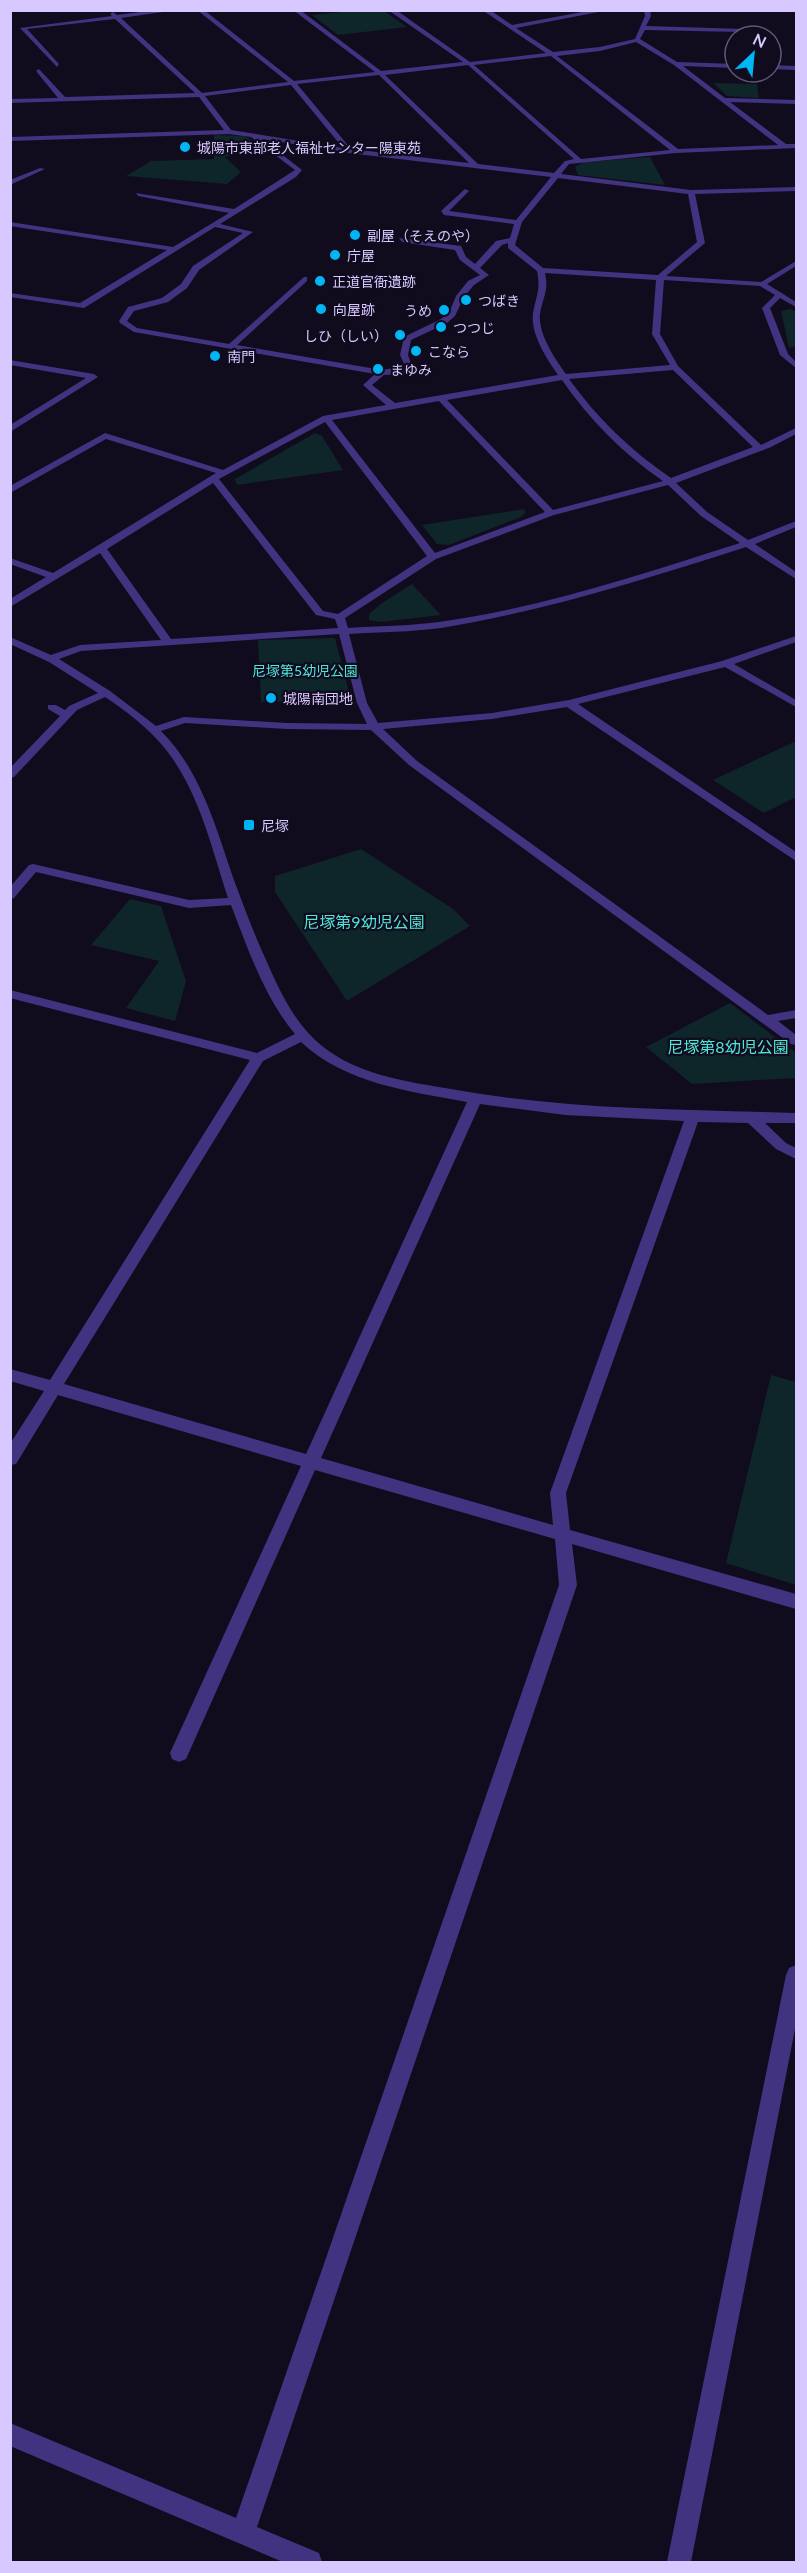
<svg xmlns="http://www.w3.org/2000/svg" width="807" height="2573" font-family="Lato,'Noto Sans JP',sans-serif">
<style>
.green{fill:#0e2529}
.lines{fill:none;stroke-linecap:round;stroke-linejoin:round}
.minor{fill:#423380;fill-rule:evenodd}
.poi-dot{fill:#00b5f3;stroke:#110b1e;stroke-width:2}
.labels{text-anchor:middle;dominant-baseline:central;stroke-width:4.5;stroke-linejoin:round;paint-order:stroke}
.far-poi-label{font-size:14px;fill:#d7c8ff;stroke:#110b1e;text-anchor:start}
.far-park-label{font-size:14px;fill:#4fe5d7;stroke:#110b1e}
.park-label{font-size:16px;fill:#4fe5d7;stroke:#110b1e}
</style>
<rect width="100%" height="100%" fill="#110b1e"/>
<!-- green -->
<path class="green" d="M351 11H384L407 27 338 35 312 15Z
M713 83 757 84 759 98 727 96Z
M214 135 245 136 263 148 225 157 241 172 227 184 126 176 151 161 214 159Z
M650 157 665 185 578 175 575 167 584 162Z
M791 309 796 312V346L789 348 781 311Z
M315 433 322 436 343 470 237 485 235 479Z
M524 509 526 512 521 517 449 545 437 544 422 525Z
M412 584 441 615 381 622 369 620V614L382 603Z
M335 638 351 700 261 702 258 640Z
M796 741V797L764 813 713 780Z
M361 849 453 909 470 926 347 1001 275 892V876Z
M130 899 161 906 186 981 175 1021 126 1008 159 961 91 945Z
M730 1003 796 1053V1078L692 1084 646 1047Z
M771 1375 796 1382V1585L726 1563Z"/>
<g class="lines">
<!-- minor -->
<path class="minor" d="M155 10H177L121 18 202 93 288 82 197 10H204L294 81 375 72 293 10H300L381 71 463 62 388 10H396L470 62 546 53 482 10H490L512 25 593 10H609L516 28 553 52 600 47 635 39 645 16 644 10H650L651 16 646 26 745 29 747 36H741L740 32 645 30 640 39 677 62 735 64V68L683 66 725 98 796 100V104L730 102 786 144H796V148L676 153 569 164 561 174 691 190 796 187V191L695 194 705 243 666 276 761 282 796 261V266L767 284 796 302V307L780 298 770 308 788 354 796 362V368L780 355 762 308 775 295 760 286 664 280 660 334 678 366 761 445 796 428V434L771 447 676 483 707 512 748 540 796 521V527L755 544 796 572V579L746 547C646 579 545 611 441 628 411 632 380 632 349 634L367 703 378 723 492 713 569 700 722 661 796 636V642L734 664 796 700V707L725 667 578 704 796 852V861L567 707 492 719 383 729 417 761 768 1015 796 1010V1018L778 1021 796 1035V1045L791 1044 409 765 371 730 287 729 185 723 161 731C201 771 216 828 234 880 244 907 254 934 266 960 280 992 295 1024 322 1046 357 1074 403 1081 445 1088 565 1110 676 1109 796 1113V1123H765L786 1143 796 1148V1159L776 1149 748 1123 698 1122 566 1493 570 1530 796 1594V1609L572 1544 577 1585 257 2527 319 2553 322 2562H283L10 2446V2423L236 2518 559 1585 555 1539 315 1470 186 1759 179 1762 172 1759 170 1753 301 1466 58 1395 16 1464 10 1465V1444L44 1391 10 1381V1369L50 1380 250 1060 10 998V990L257 1053 295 1034C264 997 248 949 231 905L189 908 36 872 14 898 10 899V887L29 865 33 864 189 900 228 898C211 846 198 787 162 745 146 726 126 711 105 697L77 710 14 777 10 778V768L60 716 48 709V705H56L65 710 69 706 98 693 49 662 10 644V637L51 655 80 645 161 640 100 553 10 607V599L46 577 10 564V558L53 573 216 473 106 439 10 493V486L105 433 223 470 323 416 386 405 363 385 375 374 134 332 120 323 119 321 128 307 162 298 181 284 193 266 243 233 215 227 84 308 10 297V293L80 303 167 250 10 226V222L173 247 229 213 138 196 136 193 234 209 295 170 251 137 229 134 10 141V137L224 130 199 97 10 103V99L58 98 36 71 39 69 65 97 195 93 115 19 27 29 59 64 57 67 20 28 112 16 110 14 113 12 117 15ZM636 42 674 65 778 145 678 149 557 56 600 51ZM551 56 670 150 581 159 474 65ZM468 65 574 159 565 161 554 173 478 164 385 75ZM379 75 469 163 351 149 297 84ZM291 85 343 148 231 130 205 96ZM262 139 349 153 551 177 516 220 449 211 469 191 465 189 441 211 444 215 514 224 510 238 496 241 475 264 466 257 461 246 399 238 402 242 455 250 460 260 480 275 468 281 456 296 449 313 441 319 404 337 400 355 405 366 382 370 237 345 307 281V277H304L229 344 137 328 127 321 134 311 168 302 187 288 199 270 253 232 220 224 296 177 302 170ZM558 178 688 194 697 242 658 275 543 268 515 245 522 222ZM508 243V248L537 271C541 290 536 296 533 313 530 334 547 359 558 375L395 403 372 385 384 375 403 374 413 369 408 355 411 340 447 323 455 316 464 297 474 285 489 275 480 268 502 245ZM545 273 656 280 652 334 670 365 566 374C555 359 538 334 540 314 543 296 549 292 545 273ZM673 370 753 447 671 478C631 451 597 418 569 379ZM562 380C589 419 623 454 663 481L553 510 447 400ZM439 401 545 512 435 553 332 420ZM325 422 427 556 338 614 323 611 219 479ZM213 483 316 615 335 619 338 628 171 639 107 549ZM668 485 701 516 740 543C642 574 542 608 439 622 409 626 378 626 348 628L345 618 436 559 554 515ZM339 634 357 703 367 724 287 723 184 717 156 726 110 691 59 659 81 651ZM301 1042C346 1084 409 1091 467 1102L306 1454 64 1384 263 1061ZM480 1104 565 1115 684 1121 550 1493 553 1525 321 1458Z
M771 65 796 66V70L771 69Z
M40 168 45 169 10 185V180Z
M10 360 94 374 98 377 10 432V425L86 378 10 365Z
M796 1965V2024L691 2562H667L786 1975 789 1968Z"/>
</g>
<!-- markers -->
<g class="poi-dot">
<circle cx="185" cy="147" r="6"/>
<circle cx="355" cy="235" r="6"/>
<circle cx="335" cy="255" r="6"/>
<circle cx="320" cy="281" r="6"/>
<circle cx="466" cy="300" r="6"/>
<circle cx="321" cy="309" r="6"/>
<circle cx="444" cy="310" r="6"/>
<circle cx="441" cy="327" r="6"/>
<circle cx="400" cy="335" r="6"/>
<circle cx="416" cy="351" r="6"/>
<circle cx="215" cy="356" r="6"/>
<circle cx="378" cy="369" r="6"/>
<circle cx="271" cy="698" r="6"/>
<rect x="243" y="819" width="12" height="12" rx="3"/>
</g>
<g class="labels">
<!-- far-poi labels -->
<g class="far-poi-label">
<text x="197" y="147">城陽市東部老人福祉センター陽東苑</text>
<text x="367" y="235">副屋（そえのや）</text>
<text x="347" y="255">庁屋</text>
<text x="332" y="281">正道官衙遺跡</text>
<text x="478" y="300">つばき</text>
<text x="333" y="309">向屋跡</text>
<text x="432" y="310" text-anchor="end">うめ</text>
<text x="453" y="327">つつじ</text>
<text x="388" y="335" text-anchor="end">しひ（しい）</text>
<text x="428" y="351">こなら</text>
<text x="227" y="356">南門</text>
<text x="390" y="369">まゆみ</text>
<text x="283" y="698">城陽南団地</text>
<text x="261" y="825">尼塚</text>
</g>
<!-- far-park labels -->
<g class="far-park-label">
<text x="305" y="670">尼塚第5幼児公園</text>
</g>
<!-- park labels -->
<g class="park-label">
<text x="364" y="921">尼塚第9幼児公園</text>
<text x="728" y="1046">尼塚第8幼児公園</text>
</g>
</g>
<!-- border -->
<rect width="807" height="2573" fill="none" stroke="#d7c8ff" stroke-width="24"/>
<!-- north arrow -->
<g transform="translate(753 54) rotate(26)"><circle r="28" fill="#110b1e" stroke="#605778" stroke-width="1.5"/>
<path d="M0-4.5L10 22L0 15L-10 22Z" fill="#00b5f3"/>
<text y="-9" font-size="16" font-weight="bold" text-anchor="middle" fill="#d7c8ff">N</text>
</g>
</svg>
